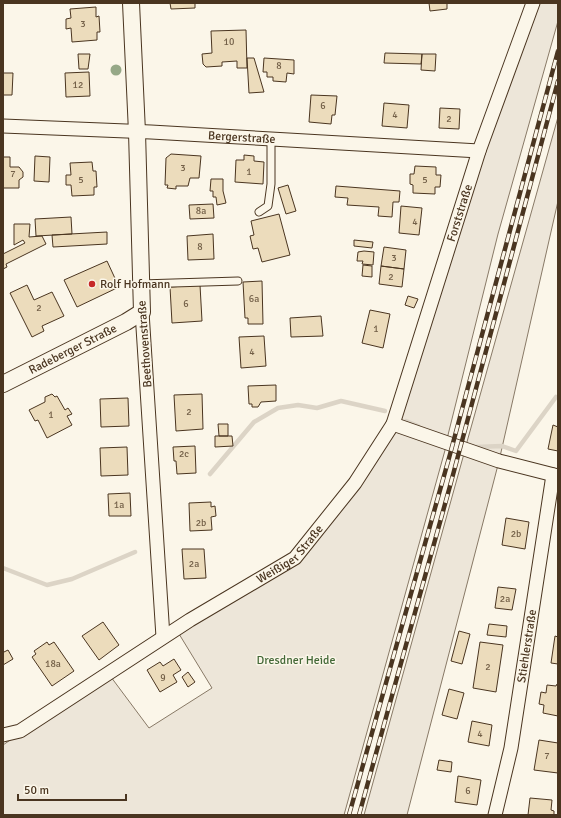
<svg xmlns="http://www.w3.org/2000/svg" width="561" height="818" font-family="Signika,sans-serif">
<style>
.green{fill:#ede6d9;stroke:#887966}
.lines{fill:none;stroke-linecap:round;stroke-linejoin:round}
.stream{stroke:#dcd4c6;stroke-width:4.5}
.building{fill:#ecdcbc;stroke:#4a3520}
.service-casing{stroke:#4a3520;stroke-width:9}
.minor-casing{stroke:#4a3520;stroke-width:15}
.tertiary-casing{stroke:#4a3520;stroke-width:18}
.service{stroke:#fbf6e9;stroke-width:7}
.minor{stroke:#fbf6e9;stroke-width:13}
.tertiary{stroke:#fbf6e9;stroke-width:16}
.rail-casing{stroke:#4a3520;stroke-width:4.5}
.rail{stroke:#fbf6e9;stroke-width:3;stroke-dasharray:9;stroke-linecap:butt}
.tree{fill:#96a887}
.poi-dot{fill:#c62828;stroke:#fbf6e9;stroke-width:1.5}
.labels{text-anchor:middle;dominant-baseline:central;stroke-width:3;stroke-linejoin:round;paint-order:stroke}
.number-label{font-size:10px;fill:#725f47}
.street-label{font-size:12px;fill:#4a3520;stroke:#fbf6e9}
.poi-label{font-size:12px;fill:#4a3520;stroke:#fbf6e9;text-anchor:start}
.park-label{font-size:12px;fill:#436837;stroke:#fbf6e9}
</style>
<rect width="100%" height="100%" fill="#fbf6e9"/>
<!-- green -->
<path class="green" d="M533 3H558V21L498 234 446 443 465 449 558 117V201L499 461 407 815H364L465 450 447 443 344 815H3V745L108 673 149 728 212 688 176 629 295 558 393 424Z"/>
<g class="lines">
<!-- stream -->
<path class="stream" d="M406 421 418 426
M475 447 502 446 516 451 556 397
M210 474 254 422 278 408 298 405 317 408 341 401 385 411
M3 568 47 585 72 579 135 552"/>
</g>
<!-- building -->
<path class="building" d="M170 3H195V8L171 9Z
M429 3H447V9L430 11Z
M96 7V17L99 16 100 32H97V40L72 42 71 28 66 29V19L71 18 70 9Z
M246 30 247 68H237V61L222 62V66L206 67 203 64 202 54 212 53 211 31Z
M385 53 422 54 421 64 384 63Z
M78 54H90L88 69H79Z
M422 54H436L435 71 421 70Z
M247 58H254L264 92 249 93Z
M264 58 294 60V74L287 73 286 82 273 81V77H267V72H263Z
M3 66V73H13L12 95H3Z
M89 72 90 96 66 97 65 73Z
M311 95 337 96 335 115H332L331 124 309 122Z
M384 103 409 105 407 128 382 126Z
M440 108 460 109 459 129 439 128Z
M171 154 201 156 199 178H190L188 186H176V189L167 188 168 185H165L166 158Z
M244 155 254 156V161L264 162 263 184 235 182 236 160H244Z
M35 156 50 157 49 182 34 181Z
M3 157H10V167H19L23 172V177L19 180V188H3Z
M92 162 93 171H96L97 187H94V195L72 196 71 185H66V175H71L70 163Z
M415 166 436 167V175H441L440 187H435V194L413 193V185L410 184V174H414Z
M211 179H223V191L226 203 217 205 216 197H213V191H210Z
M288 185 296 211 286 214 278 188Z
M336 186 400 191 399 202H393L392 217 378 216 379 207 347 205 348 198 335 197Z
M213 204 214 218 190 219 189 205Z
M401 206 422 208 419 235 399 233Z
M279 214 290 255 262 262 258 248 253 249 250 236 254 235 251 221Z
M71 217 72 234 36 236 35 219Z
M14 224H30L29 237 42 236 46 244 6 264 7 267 3 269V254L25 243 23 240 14 245Z
M107 232V244L53 247 52 235Z
M213 234 214 259 188 260 187 236Z
M354 240 373 242 372 248 354 246Z
M384 247 406 250 404 269 381 266Z
M364 251 374 252 373 265 362 264 363 261H357L358 252Z
M107 261 119 287 77 307 64 280Z
M363 265 372 266V277L362 276Z
M381 266 404 269 402 287 379 284Z
M262 281 263 324H248V318H245L243 282Z
M27 285 34 300 52 292 64 316 42 326 44 331 32 337 10 293Z
M200 285 202 321 172 323 170 287Z
M408 296 418 299 414 308 405 305Z
M370 310 390 314 383 348 362 343Z
M321 316 323 336 291 337 290 318Z
M264 336 266 366 241 368 239 337Z
M276 385V401L261 402 258 407H252V404H249L248 386Z
M52 394 55 397 57 396 65 410 68 408 72 414 67 416 72 425 47 438 38 420 35 421 29 410 45 402V397Z
M202 394 203 429 176 431 174 395Z
M128 398 129 426 101 427 100 399Z
M218 424H228V436H219Z
M553 425 558 427V451L548 449Z
M215 436H232L233 446 215 447Z
M195 446 196 473 177 474 176 461H174L173 447Z
M127 447 128 475 101 476 100 448Z
M130 493 131 516H109L108 494Z
M211 502V507L215 506 216 516 211 517 212 530 190 531 189 503Z
M506 518 529 522 525 549 502 545Z
M182 549H204L206 578 184 579Z
M498 587 516 589 512 610 495 608Z
M103 622 119 645 99 660 82 636Z
M489 624 507 626 506 637 487 635Z
M459 631 470 634 462 664 451 661Z
M555 636 558 637V664L551 663Z
M47 642 49 645 54 642 74 671 52 686 32 657 36 654 34 651Z
M480 642 503 645 496 692 473 688Z
M8 650 13 659 3 665V651L4 652Z
M174 659 181 670 173 675 177 682 160 692 147 670 160 662 163 666Z
M188 672 195 682 188 687 182 677Z
M557 684 558 685V716L543 713 544 705 539 704 541 692 546 693 547 685 556 686Z
M449 689 464 693 457 719 442 715Z
M472 721 492 725 489 746 468 742Z
M539 740 558 743V773L534 770Z
M439 760 452 762 451 772 437 770Z
M458 776 481 780 477 805 455 802Z
M530 798 552 800 551 810 554 811V815H528Z"/>
<g class="lines">
<!-- service casing -->
<g class="service-casing">
<path id="service" d="M259 212 268 206 271 184V139
M141 284 238 281"/>
</g>
<!-- minor casing -->
<g class="minor-casing">
<g id="minor">
<path id="s1" d="M3 126 151 132 479 151"/>
<path d="M142 312 163 637"/>
<path d="M393 424 499 461 558 476"/>
<path id="s2" d="M3 735 20 731 190 620 295 558 355 483 393 424 479 151 533 3"/>
<path id="s3" d="M495 815 511 748 553 475"/>
</g>
</g>
<!-- tertiary casing -->
<g class="tertiary-casing">
<g id="tertiary">
<path id="s4" d="M3 384 126 322 142 312 137 132 131 3"/>
</g>
</g>
<!-- service -->
<use href="#service" class="service"/>
<!-- minor -->
<use href="#minor" class="minor"/>
<!-- tertiary -->
<use href="#tertiary" class="tertiary"/>
<!-- rail casing -->
<g class="rail-casing">
<path id="rail" d="M349 815 449 458 558 51
M359 815 450 486 558 81"/>
</g>
<!-- rail -->
<use href="#rail" class="rail"/>
</g>
<!-- trees -->
<circle class="tree" cx="116" cy="70" r="5.5"/>
<!-- markers -->
<circle class="poi-dot" cx="92" cy="284" r="4"/>
<g class="labels">
<!-- number labels -->
<g class="number-label">
<text x="83" y="24">3</text>
<text x="229" y="42">10</text>
<text x="279" y="66">8</text>
<text x="78" y="85">12</text>
<text x="323" y="106">6</text>
<text x="395" y="115">4</text>
<text x="449" y="119">2</text>
<text x="183" y="168">3</text>
<text x="249" y="172">1</text>
<text x="13" y="174">7</text>
<text x="81" y="180">5</text>
<text x="425" y="180">5</text>
<text x="201" y="211">8a</text>
<text x="415" y="222">4</text>
<text x="200" y="247">8</text>
<text x="394" y="258">3</text>
<text x="391" y="277">2</text>
<text x="254" y="299">6a</text>
<text x="186" y="304">6</text>
<text x="39" y="308">2</text>
<text x="376" y="329">1</text>
<text x="252" y="352">4</text>
<text x="189" y="412">2</text>
<text x="51" y="415">1</text>
<text x="184" y="454">2c</text>
<text x="119" y="505">1a</text>
<text x="201" y="523">2b</text>
<text x="516" y="534">2b</text>
<text x="194" y="564">2a</text>
<text x="505" y="599">2a</text>
<text x="53" y="664">18a</text>
<text x="488" y="667">2</text>
<text x="163" y="678">9</text>
<text x="480" y="734">4</text>
<text x="547" y="756">7</text>
<text x="468" y="791">6</text>
</g>
<!-- street labels -->
<g class="street-label">
<text stroke="none"><textPath href="#s1" startOffset="239">Bergerstraße</textPath></text>
<text stroke="none"><textPath href="#s2" startOffset="730">Forststraße</textPath></text>
<text transform="translate(145 344) rotate(-94)">Beethovenstraße</text>
<text stroke="none"><textPath href="#s4" startOffset="78">Radeberger Straße</textPath></text>
<text stroke="none"><textPath href="#s2" startOffset="341">Weißiger Straße</textPath></text>
<text stroke="none"><textPath href="#s3" startOffset="172">Stiehlerstraße</textPath></text>
</g>
<!-- poi labels -->
<g class="poi-label">
<text x="100" y="284">Rolf Hofmann</text>
</g>
<!-- park labels -->
<g class="park-label">
<text x="296" y="660">Dresdner Heide</text>
</g>
</g>
<!-- border -->
<rect width="561" height="818" fill="none" stroke="#4a3520" stroke-width="8"/>
<!-- scale -->
<path d="M18 794v6h108v-6" fill="none" stroke="#4a3520" stroke-width="2"/>
<text x="24" y="794" font-size="12" fill="#4a3520" stroke="#fbf6e9" stroke-width="3" paint-order="stroke">50 m</text>
</svg>
